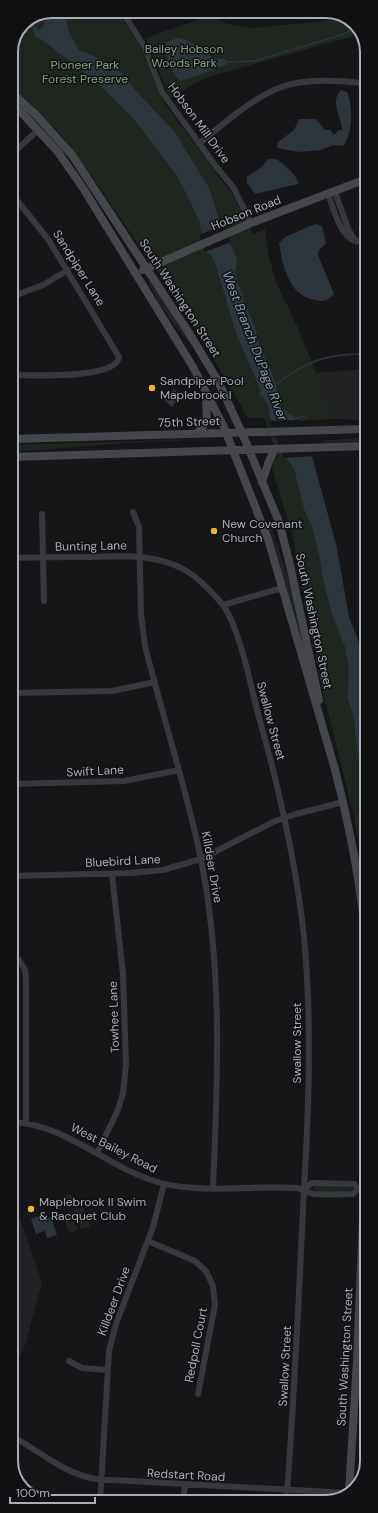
<svg xmlns="http://www.w3.org/2000/svg" width="378" height="1513" font-family="'DM Sans',sans-serif">
<style>
.built{fill:#222225}
.green{fill:#1e261f}
.water{fill:#2c353c}
.pier{fill:#161618}
.lines{fill:none;stroke-linecap:round;stroke-linejoin:round}
.stream{stroke:#2c353c;stroke-width:1.5}
.minor{stroke:#37383d;stroke-width:6}
.secondary{stroke:#45474d;stroke-width:8}
.poi-dot{fill:#f2b134;stroke:#111113;stroke-width:1.5}
.labels{text-anchor:middle;dominant-baseline:central;stroke-width:3;stroke-linejoin:round;paint-order:stroke}
.park-label{font-size:12px;fill:#7fa381;stroke:#111113}
.street-label{font-size:12px;fill:#a8adb8;stroke:#111113}
.poi-label{font-size:12px;fill:#a8adb8;stroke:#111113;text-anchor:start}
.water-label{font-size:13px;font-style:italic;fill:#7f9bb3;stroke:#111113}
.rim{fill:none;stroke:#a8adb8;stroke-width:2}
</style>
<rect width="100%" height="100%" fill="#161618"/>
<!-- built -->
<path class="built" d="M366 369V420L335 419 316 373Z
M12 1195 42 1282 24 1349 13 1366Z
M290 1495 337 1497 339 1498 334 1501H289Z"/>
<!-- green -->
<path class="green" d="M52 11H117L138 42 164 103 232 194 253 234 265 229 268 253 276 282 298 328 335 419 295 421 336 603 367 752V886L352 808 324 697 307 616 293 538 272 468 274 459 278 457 264 418H248L199 334 91 175 61 135 11 85V52L23 23Z
M209 16 228 24 251 28 325 21 342 17 355 23 361 34 205 78 170 98 145 38Z
M150 281 191 343C181 336 151 294 149 282Z
M366 437V441L322 443V441Z
M206 439 127 443 11 452V445Z
M266 513 292 588 306 653 304 654Z
M316 1186 351 1187 353 1189 350 1191H316L313 1188Z
M71 1194 74 1204 58 1209 54 1200Z
M83 1207 90 1226 81 1229 74 1210Z
M71 1211 78 1230 69 1233 63 1214Z
M14 1309C30 1316 17 1328 12 1337V1310Z"/>
<!-- water -->
<path class="water" d="M52 11H65L69 33 79 50 115 65 137 92 174 131 209 188 221 225 236 256 237 261 235 274 246 306 256 330 259 346 273 375 282 408 293 416 312 456 337 548 349 617 358 640 364 671 367 696V820L353 715 348 698 349 668 345 647 332 614 324 583 319 555 312 527 304 509 294 468 287 459 270 418 269 407 263 397 259 394 261 391 236 333 215 262 211 255 207 253 201 233 200 223 188 197 177 176 137 123 103 88 44 41 35 37 33 28 27 23H32L39 30 44 25 45 14Z
M177 38C197 39 202 60 226 59V65L181 81C173 75 162 51 167 42Z
M341 90 347 92C353 105 353 135 343 146L333 145 321 150 299 152 277 148 278 142 294 130 299 119H316L325 130H330L334 135 339 130H342C342 118 329 102 341 90Z
M268 159H276C283 163 299 177 298 184L255 194 247 183V177L262 167Z
M315 224 322 226 326 243 319 250 318 255 334 294C328 301 323 302 315 300 288 295 283 266 279 243L285 237Z
M174 389 180 395 172 407 163 399Z
M38 1216 40 1221 51 1217 57 1235 47 1238 45 1231 36 1234 31 1219Z"/>
<!-- pier -->
<path class="pier" d="M223 225 231 242 205 252 199 235Z
M297 420 314 456 284 458 269 421Z"/>
<g class="lines">
<!-- stream -->
<path class="stream" d="M227 62 254 61 341 35 357 27
M274 385C306 362 326 353 366 354
M292 419 306 416"/>
<!-- minor -->
<path class="minor" d="M122 11 144 46 162 92 214 164 233 187 251 223
M199 144C220 126 253 98 279 88 303 78 335 80 361 83
M11 155 38 130
M335 192 349 231 355 240
M11 193 48 239 119 357C116 380 30 375 11 375
M328 194C335 211 341 247 366 241
M11 297 43 285 68 270
M133 512 139 527 141 614 145 646C162 714 184 781 199 850 223 961 218 1076 213 1188
M42 514 44 601
M11 558C37 557 62 557 87 557 121 556 155 553 185 570 200 579 212 592 223 605L282 588
M223 605C241 631 251 689 260 721 280 792 296 863 304 937 312 1021 309 1105 304 1189 299 1290 295 1390 287 1491
M11 693 112 691 155 682
M11 784 124 781 179 770
M11 876 131 873 163 870 201 859 273 822 296 814 343 802
M19 960 25 970 26 980V1123
M12 1122C65 1124 104 1165 154 1181 199 1195 250 1185 297 1188 303 1189 308 1193 314 1194 327 1195 340 1194 353 1194L358 1189H367
M97 1153 118 1110 123 1093 126 1065 123 974 112 874
M304 1189 312 1183 354 1184 358 1189
M148 1241 195 1261 206 1271 213 1286 215 1305 198 1394
M357 1360H367
M69 1361 82 1368 107 1370
M12 1436C39 1451 63 1473 95 1479L347 1493
M183 1501 185 1486
M100 1502 109 1351 116 1324 153 1227 164 1184"/>
<!-- secondary -->
<path class="secondary" d="M11 92 36 115 72 155 189 333 218 381 242 433 279 522 290 565 319 700
M11 104 22 113 58 152 83 188 193 367 223 425 268 539 334 766C350 827 362 889 367 953
M143 270 251 223 366 179
M197 434 207 421 206 396
M11 439 366 429
M11 457 366 446
M262 482 269 461 275 449
M349 1493 357 1360 367 1126"/>
</g>
<!-- markers -->
<g class="poi-dot">
<circle cx="152" cy="388" r="4"/>
<circle cx="214" cy="531" r="4"/>
<circle cx="31" cy="1209" r="4"/>
</g>
<g class="labels">
<!-- park labels -->
<g class="park-label">
<text x="184" y="49">Bailey Hobson<tspan x="184" dy="14">Woods Park</tspan></text>
<text x="85" y="65">Pioneer Park<tspan x="85" dy="14">Forest Preserve</tspan></text>
</g>
<!-- street labels -->
<g class="street-label">
<text transform="translate(199 123) rotate(54)">Hobson Mill Drive</text>
<text transform="translate(246 213) rotate(-22)">Hobson Road</text>
<text transform="translate(79 268) rotate(58)">Sandpiper Lane</text>
<text transform="translate(180 298) rotate(57)">South Washington Street</text>
<text transform="translate(189 422) rotate(-2)">75th Street</text>
<text transform="translate(91 546) rotate(-1)">Bunting Lane</text>
<text transform="translate(314 621) rotate(78)">South Washington Street</text>
<text transform="translate(271 721) rotate(75)">Swallow Street</text>
<text transform="translate(95 771) rotate(-3)">Swift Lane</text>
<text transform="translate(123 861) rotate(-3)">Bluebird Lane</text>
<text transform="translate(212 867) rotate(80)">Killdeer Drive</text>
<text transform="translate(114 1017) rotate(-92)">Towhee Lane</text>
<text transform="translate(297 1043) rotate(-90)">Swallow Street</text>
<text transform="translate(114 1148) rotate(27)">West Bailey Road</text>
<text transform="translate(114 1301) rotate(-70)">Killdeer Drive</text>
<text transform="translate(196 1345) rotate(-79)">Redpoll Court</text>
<text transform="translate(345 1357) rotate(-87)">South Washington Street</text>
<text transform="translate(285 1366) rotate(-87)">Swallow Street</text>
<text transform="translate(186 1475) rotate(3)">Redstart Road</text>
</g>
<!-- poi labels -->
<g class="poi-label">
<text x="160" y="381">Sandpiper Pool<tspan x="160" dy="14">Maplebrook I</tspan></text>
<text x="222" y="524">New Covenant<tspan x="222" dy="14">Church</tspan></text>
<text x="39" y="1202">Maplebrook II Swim<tspan x="39" dy="14">&amp; Racquet Club</tspan></text>
</g>
<!-- water labels -->
<g class="water-label">
<text transform="translate(255 346) rotate(69)">West Branch DuPage River</text>
</g>
</g>
<!-- crop -->
<path d="M0 0H378V1513H0ZM52 18H326A34 34 0 0 1 360 52V1461A34 34 0 0 1 326 1495H52A34 34 0 0 1 18 1461V52A34 34 0 0 1 52 18Z" fill="#111113" fill-rule="evenodd"/>
<path class="rim" d="M52 18H326A34 34 0 0 1 360 52V1461A34 34 0 0 1 326 1495H52A34 34 0 0 1 18 1461V52A34 34 0 0 1 52 18Z"/>
<!-- scale -->
<path d="M10 1497v6h85v-6" fill="none" stroke="#a8adb8" stroke-width="2"/>
<text x="16" y="1497" font-size="12" fill="#a8adb8" stroke="#111113" stroke-width="3" paint-order="stroke">100 m</text>
</svg>
